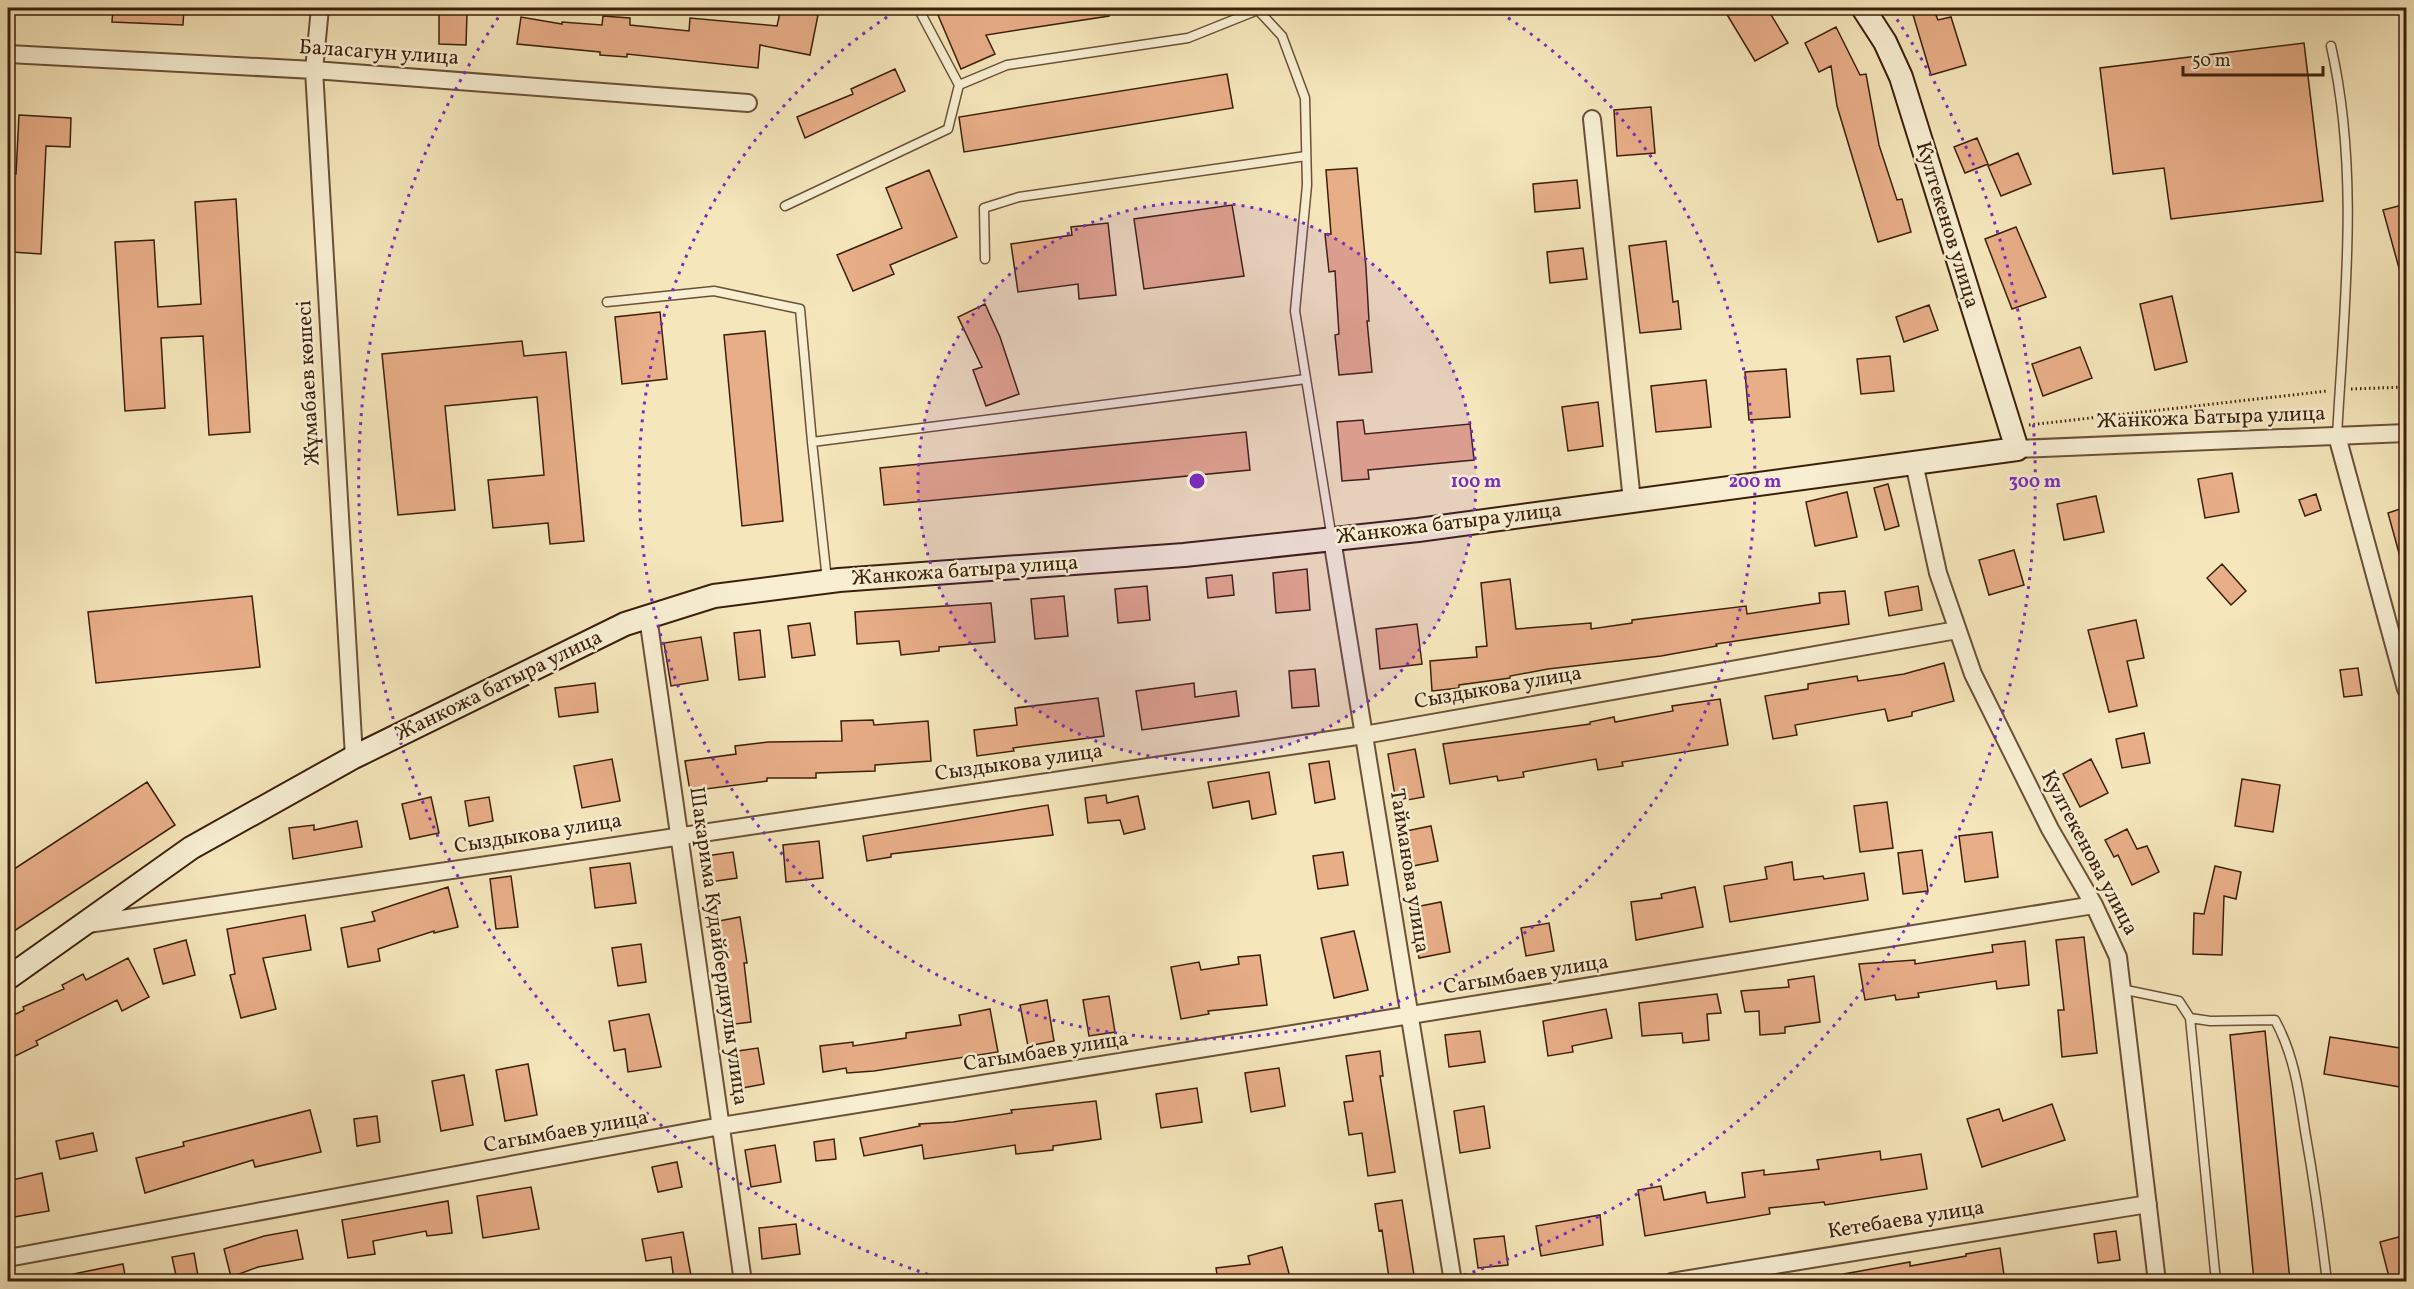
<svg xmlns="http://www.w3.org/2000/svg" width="2414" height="1289" font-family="Vollkorn,serif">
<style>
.building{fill:#e8ae88;stroke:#3c1f0b;stroke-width:1.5}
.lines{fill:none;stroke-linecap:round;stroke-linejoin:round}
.lane-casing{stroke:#6a5137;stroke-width:11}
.street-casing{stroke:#6a5137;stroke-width:20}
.secondary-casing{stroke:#3c1f0b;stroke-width:26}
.path{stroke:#3c1f0b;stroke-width:3;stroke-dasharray:1.5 3;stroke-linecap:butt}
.lane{stroke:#f8efd3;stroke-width:8}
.street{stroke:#f8efd3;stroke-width:16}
.secondary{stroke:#f8efd3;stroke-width:22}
.rail-casing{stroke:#3c1f0b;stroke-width:7}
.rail{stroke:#f8efd3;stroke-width:4.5;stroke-dasharray:14;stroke-linecap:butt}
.ring{fill:none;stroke:#7b2cbf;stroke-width:3;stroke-dasharray:3 6}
.labels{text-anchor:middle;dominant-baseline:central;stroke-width:5;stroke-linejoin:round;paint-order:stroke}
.street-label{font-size:21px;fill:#3c1f0b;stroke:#f8efd3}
.centre{fill:#7b2cbf;stroke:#f8efd3;stroke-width:3}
.ring-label{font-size:18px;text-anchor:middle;font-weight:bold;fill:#7b2cbf;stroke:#f8efd3;stroke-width:5;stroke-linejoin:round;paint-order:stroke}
</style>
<rect width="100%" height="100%" fill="#f5e6bb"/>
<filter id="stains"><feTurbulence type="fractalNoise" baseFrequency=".00333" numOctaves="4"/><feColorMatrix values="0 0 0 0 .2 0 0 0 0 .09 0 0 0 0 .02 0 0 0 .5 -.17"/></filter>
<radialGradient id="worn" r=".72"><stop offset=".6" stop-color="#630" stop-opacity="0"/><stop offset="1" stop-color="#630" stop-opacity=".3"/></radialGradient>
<!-- building -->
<path class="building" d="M113 8H184L183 25 112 22Z
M781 8 818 15 810 55 760 45 758 68 627 54V57L600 55V52L517 44 521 17 562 24V22L602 25 603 16 630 18V25L689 31 690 18 777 26Z
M935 8H1108L1109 16 986 35 995 54 961 69Z
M1723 8H1767L1788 43 1755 61Z
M1911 8H1933L1938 20 1951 17 1966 65 1931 75Z
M439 12 467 13 466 45 439 44Z
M1836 27 1860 75 1866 74 1879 145 1897 200 1902 199 1911 232 1878 242 1837 106 1831 66 1819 72 1805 43Z
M2304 43 2323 201 2171 219 2164 168 2113 174 2100 68Z
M895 69 905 91 805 138 797 117 853 94 851 89Z
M1227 74 1233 108 964 152 959 117Z
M1651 107 1655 153 1617 156 1614 110Z
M19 115 71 118 70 147 46 146 41 254 12 252 14 202H8V174H16Z
M1977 138 1988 164 1965 173 1954 147Z
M2018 153 2031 184 2001 196 1988 166Z
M1357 168 1366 268 1369 321H1367L1372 372 1339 375 1335 335 1339 334 1335 271 1329 272 1325 234H1331L1326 170Z
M929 170 957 237 890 265 894 274 853 291 837 255 902 228 886 188Z
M1577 180 1580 208 1535 212 1533 184Z
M236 199 250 432 209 435 203 336 161 338 165 408 125 411 115 242 154 240 158 307 201 304 195 202Z
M2406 204V279H2402L2383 210Z
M1232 205 1244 276 1144 289 1134 219Z
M1108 223 1116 295 1079 299 1078 284 1018 292 1011 244 1072 235 1071 227Z
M2016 227 2046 297 2012 309 1985 239Z
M1666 241 1673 302 1678 301 1681 329 1640 333 1629 246Z
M1583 248 1587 279 1550 283 1547 252Z
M2172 296 2187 362 2155 370 2140 304Z
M985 304 1000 337 1019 394 986 406 973 370 982 367 958 317Z
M1929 305 1938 330 1904 342 1896 317Z
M660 312 667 379 622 384 615 317Z
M765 331 783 521 742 526 724 335Z
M522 341 524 356 566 352 584 541 550 544 548 523 493 528 488 480 544 475 537 397 445 406 455 510 398 515 382 354Z
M2080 347 2092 378 2043 396 2032 364Z
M1890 356 1894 391 1861 394 1857 359Z
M1786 369 1790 417 1749 420 1745 372Z
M1706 380 1711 427 1656 432 1651 386Z
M1598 402 1603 446 1568 451 1562 407Z
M1363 420 1365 434 1470 424 1474 460 1368 470 1369 479 1342 481 1337 422Z
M1246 432 1250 470 884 505 880 468Z
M2232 473 2239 512 2205 518 2198 479Z
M1888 484 1899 526 1885 530 1874 488Z
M1847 492 1857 537 1815 546 1806 502Z
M2316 494 2321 510 2305 516 2299 500Z
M2096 496 2104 532 2064 540 2057 504Z
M2406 507V563L2402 564 2388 513Z
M2014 550 2024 585 1989 595 1979 560Z
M2222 564 2246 591 2231 605 2207 578Z
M1307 569 1310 610 1276 613 1273 573Z
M1232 575 1234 595 1208 598 1206 578Z
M1510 579 1516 629 1591 623V629L1632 623V620L1746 606 1747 614 1820 603 1819 593 1845 591 1849 624 1716 644 1717 646 1661 656 1548 669 1510 676V678L1459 685V688L1432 691 1430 661 1477 657 1476 647 1487 646 1481 583Z
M1147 586 1150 620 1118 623 1115 589Z
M1918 586 1922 610 1889 616 1885 592Z
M252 596 260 667 96 683 88 612Z
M1064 596 1068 636 1035 639 1031 599Z
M991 603 995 642 939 647V651L901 655 899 641 857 644 855 612Z
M2136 620 2144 658 2127 661 2137 706 2109 712 2088 630Z
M810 623 815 655 792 658 788 626Z
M1417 624 1422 664 1380 669 1376 629Z
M760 630 765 677 739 680 734 633Z
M701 637 708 680 671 686 664 643Z
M1944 663 1954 701 1912 712V716L1888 721 1885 709 1795 725 1797 735 1773 739 1765 696 1808 689V684L1857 676 1858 681 1904 674Z
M2358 668 2362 695 2344 697 2340 670Z
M1315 669 1319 706 1292 708 1289 671Z
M595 683 598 712 559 717 555 688Z
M1194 683 1195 697 1236 691 1239 716 1142 730 1136 691Z
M1098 698 1104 736 1013 748 1014 751 977 756 974 730 1017 725 1015 708Z
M1720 699 1728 745 1622 762 1623 766 1598 770 1596 759 1523 772 1524 777 1498 781 1497 776 1450 784 1443 744 1590 724V722L1614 717 1615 722 1673 711 1672 706Z
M873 720 874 725 928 721 931 761 875 765V771L816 773V778H767V781L690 791 685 761 736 754 735 746 768 742 842 741 841 721Z
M2144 733 2150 763 2122 768 2116 739Z
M1415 749 1424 797 1396 802 1388 754Z
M612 759 620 801 582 808 574 766Z
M2091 759 2108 793 2080 807 2063 774Z
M1329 761 1335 799 1315 803 1309 764Z
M1269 772 1276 814 1252 819 1249 801 1213 808 1208 782Z
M2242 779 2280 785 2273 832 2235 826Z
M147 782 175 825 8 935V873Z
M1106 795 1107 803 1138 796 1145 829 1124 834 1120 820 1088 823 1085 798Z
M431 797 439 833 410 839 402 804Z
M489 797 493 821 469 826 465 801Z
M1887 802 1893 848 1860 852 1854 806Z
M1048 805 1053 835 891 854V857L867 861 863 836Z
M357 821 362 847 293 859 289 828 314 825V830Z
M1431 826 1438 861 1408 867 1401 832Z
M2127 829 2137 849 2147 846 2159 872 2132 885 2118 855 2114 857 2105 840Z
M1992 832 1998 877 1965 882 1959 836Z
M819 841 823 878 786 882 783 845Z
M1922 850 1928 891 1903 894 1898 853Z
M733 852 737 878 703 883 699 857Z
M1343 852 1348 885 1318 889 1313 856Z
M1792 862 1794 880 1823 876 1824 879 1864 873 1868 900 1730 922 1724 886 1767 879 1765 867Z
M630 863 636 903 595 908 590 868Z
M2215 866 2241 872 2236 899 2224 896 2222 955 2193 954 2194 913 2204 914Z
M511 876 518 927 496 929 490 879Z
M448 887 458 927 434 933V931L378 949 380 961 348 967 341 928 375 921 372 912Z
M1695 887 1703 927 1636 940 1631 902 1662 898 1661 894Z
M1441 902 1450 952 1419 958 1410 908Z
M305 915 311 950 263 958 276 1009 241 1018 230 975 235 974 227 929Z
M740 917 747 963H744L751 1022 727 1025 720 967 716 968 708 923Z
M1549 923 1554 951 1526 956 1521 928Z
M1354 931 1368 990 1334 998 1321 938Z
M2084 937 2097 1053 2062 1057 2058 1010H2064L2056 940Z
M186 940 195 975 163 984 154 949Z
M2025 941 2029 985 1997 989 1996 981 1918 993 1919 997 1896 1000 1895 995 1865 1000 1859 964 1915 960V964L1993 952 1992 945Z
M641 944 646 982 618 986 612 948Z
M1260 955 1267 1005 1208 1011 1209 1014 1181 1019 1171 967 1199 962 1201 970 1239 964 1238 957Z
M128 958 149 997 122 1011 117 1000 36 1041 38 1045 13 1057 8 1047V1018L24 1010 23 1007 64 989 62 985 83 974 86 980Z
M1814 976 1820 1022 1785 1027V1033L1760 1035 1759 1011 1745 1012 1741 991 1789 987 1788 980Z
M1717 994 1721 1013 1707 1014 1709 1040 1683 1043 1682 1033 1642 1036 1639 1003Z
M1109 996 1115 1032 1089 1036 1083 1000Z
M1047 1000 1054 1041 1028 1046 1020 1005Z
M990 1009 998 1052 874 1071 847 1073 846 1068 823 1072 820 1046 853 1042V1046L906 1038V1033L961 1025 959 1015Z
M1606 1009 1612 1038 1572 1046 1573 1052 1548 1056 1543 1021Z
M649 1014 661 1067 628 1072 625 1049 614 1051 609 1021Z
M1480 1031 1485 1062 1449 1067 1445 1035Z
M2265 1031 2290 1281H2254L2230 1035Z
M2330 1037 2406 1049V1088L2324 1074Z
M758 1048 764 1084 737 1089 731 1052Z
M1380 1051 1383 1076H1380L1395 1172 1368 1176 1362 1133 1349 1135 1344 1102 1353 1101 1346 1056Z
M528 1064 537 1115 505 1121 496 1070Z
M1279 1068 1285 1106 1251 1112 1245 1073Z
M464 1075 473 1125 441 1131 432 1081Z
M1197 1088 1202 1122 1161 1128 1156 1094Z
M1096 1101 1101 1139 1053 1146V1150L1016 1154 1015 1145 924 1159 922 1145 864 1156 860 1138 920 1126 919 1124 953 1122 1012 1113 1011 1110Z
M2052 1104 2065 1140 1982 1167 1967 1119 1999 1109 2003 1121Z
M1484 1106 1490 1148 1460 1153 1454 1111Z
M310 1110 321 1152 255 1167 253 1160 145 1193 136 1158 184 1146 183 1142Z
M377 1116 380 1142 357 1146 354 1119Z
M93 1133 97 1151 60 1159 56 1141Z
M834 1139 836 1159 816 1161 814 1142Z
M775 1145 781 1182 751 1187 745 1150Z
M1880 1151 1881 1160 1921 1154 1927 1189 1825 1205 1824 1202 1769 1208 1770 1214 1645 1236 1638 1190 1661 1186 1664 1200 1705 1192 1707 1203 1745 1197 1742 1173 1764 1170V1175L1819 1169 1817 1160Z
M677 1162 682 1187 658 1192 652 1167Z
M42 1173 49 1211 8 1218V1181Z
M531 1187 539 1229 483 1238 477 1196Z
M1402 1200 1414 1275 1389 1278 1382 1230 1379 1231 1375 1204Z
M448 1201 452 1233 427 1236 426 1231 373 1241 375 1254 348 1258 342 1220Z
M1600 1215 1603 1245 1541 1256 1536 1226Z
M796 1224 800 1254 762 1259 759 1228Z
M297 1230 303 1259 258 1267 231 1277 224 1249 264 1236Z
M2116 1231 2120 1260 2098 1263 2094 1234Z
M683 1232 692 1281H674L671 1257 646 1261 642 1239Z
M2406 1235V1281H2390L2380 1242Z
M1504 1236 1508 1265 1478 1268 1474 1239Z
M1282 1247 1291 1281H1218L1216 1268 1250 1264 1248 1256Z
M2000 1248 2004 1275 1966 1281H1844V1274L1910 1262V1266L1966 1256V1254Z
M194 1253 198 1276 177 1280 172 1257Z
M123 1264 126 1281H74L73 1274Z"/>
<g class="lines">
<!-- lane casing -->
<g class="lane-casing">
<path id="lane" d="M918 8 959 85 1007 65 1188 38 1258 10
M1256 8 1282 36 1305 98 1307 185 1295 311 1332 539
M2331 46C2360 173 2344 307 2337 436
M785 206 948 129 959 85
M985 259 984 208 1019 197 1306 156
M607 302 714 291 800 309 812 442
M827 580 812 442 1306 379
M2121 989 2179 1001 2190 1018 2210 1021 2275 1020C2294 1055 2299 1092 2305 1131 2314 1181 2321 1231 2327 1282
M2190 1018 2216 1282"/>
</g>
<!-- street casing -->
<g class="street-casing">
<path id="street" d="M320 8 314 70 354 757
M8 54 314 70 748 103
M1592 119 1632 501
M2337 436 2406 689
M2017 449 2406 433
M1914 463 1938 573 1973 674 2050 829 2094 905 2118 957 2157 1282
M1332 539 1453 1282
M648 617 743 1282
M88 924 1364 735 1957 630
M8 1258 721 1126 2094 905
M1671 1282 2148 1204"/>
</g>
<!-- secondary casing -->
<g class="secondary-casing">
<path id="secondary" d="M8 978 191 848 354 757 625 624 714 596 839 580 1184 555 1418 530 2017 449 1901 77 1885 42 1863 8"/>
</g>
<!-- path -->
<path class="path" d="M2351 389 2406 387
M2029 425 2327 391"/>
<!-- lane -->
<use href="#lane" class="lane"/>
<!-- street -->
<use href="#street" class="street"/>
<!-- secondary -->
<use href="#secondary" class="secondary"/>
<!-- rail casing -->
<g class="rail-casing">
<path id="rail" d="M2401 8 2406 14"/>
</g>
<!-- rail -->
<use href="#rail" class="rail"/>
</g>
<!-- distance rings -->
<circle cx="1197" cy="481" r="279" fill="#7b2cbf" fill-opacity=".12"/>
<g class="ring">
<circle cx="1197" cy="481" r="279"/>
<path d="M1493 8A558 558 0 1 1 901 8"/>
<path d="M945 1280A838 838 0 0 1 502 12M1892 12A838 838 0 0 1 1449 1280"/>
</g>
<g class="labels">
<!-- street labels -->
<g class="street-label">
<text transform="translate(379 53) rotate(4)">Баласагун улица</text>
<text transform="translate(1947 225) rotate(73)">Култекенов улица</text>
<text transform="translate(309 383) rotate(-93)">Жұмабаев көшесі</text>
<text transform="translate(2211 418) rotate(-2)">Жанкожа Батыра улица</text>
<text transform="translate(1449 524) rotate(-7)">Жанкожа батыра улица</text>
<text transform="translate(965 571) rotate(-4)">Жанкожа батыра улица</text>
<text transform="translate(499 686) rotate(-26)">Жанкожа батыра улица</text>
<text transform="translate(1498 688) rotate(-10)">Сыздыкова улица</text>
<text transform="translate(1019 763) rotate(-8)">Сыздыкова улица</text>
<text transform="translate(538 834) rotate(-9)">Сыздыкова улица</text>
<text transform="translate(2089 853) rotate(62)">Култекенова улица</text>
<text transform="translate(1409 871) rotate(81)">Тайманова улица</text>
<text transform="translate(718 946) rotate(82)">Шакарима Кудайбердиулы улица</text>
<text transform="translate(1526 975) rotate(-9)">Сагымбаев улица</text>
<text transform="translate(1046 1052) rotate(-9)">Сагымбаев улица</text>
<text transform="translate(566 1132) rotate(-10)">Сагымбаев улица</text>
<text transform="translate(1906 1220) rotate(-9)">Кетебаева улица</text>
</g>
</g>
<circle cx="1197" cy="481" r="9" class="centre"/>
<g class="ring-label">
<text x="1476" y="487">100 m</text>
<text x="1755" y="487">200 m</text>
<text x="2035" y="487">300 m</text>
</g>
<!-- margin -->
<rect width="2414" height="1289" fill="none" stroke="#f5e6bb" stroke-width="30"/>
<rect x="9" y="9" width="2396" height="1271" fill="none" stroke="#3c1f0b" stroke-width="3"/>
<rect x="15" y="15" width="2384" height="1259" fill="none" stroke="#3c1f0b" stroke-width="1.5"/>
<!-- scale -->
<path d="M2183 66v9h140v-9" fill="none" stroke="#3c1f0b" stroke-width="3"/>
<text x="2192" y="66" font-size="18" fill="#3c1f0b" stroke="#f8efd3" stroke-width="4.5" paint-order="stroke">50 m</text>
<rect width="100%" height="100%" filter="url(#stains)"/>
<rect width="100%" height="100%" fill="url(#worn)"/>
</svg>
